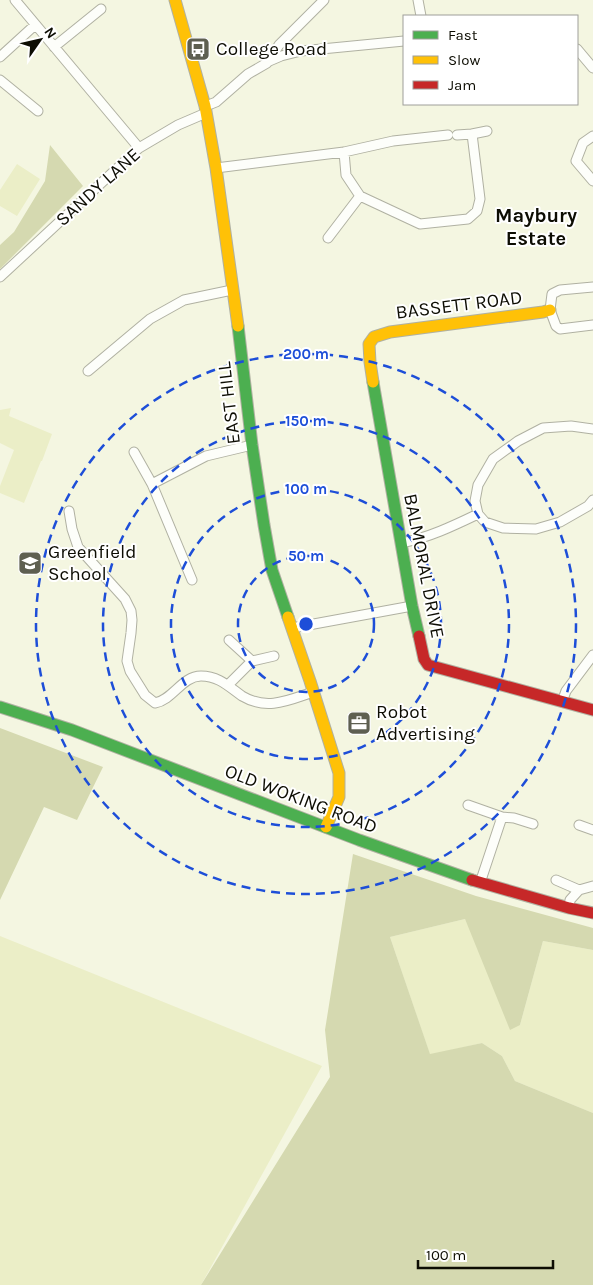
<svg xmlns="http://www.w3.org/2000/svg" width="593" height="1285" font-family="Karla,sans-serif">
<style>
.green{fill:#ebeec7}
.forest{fill:#d5d9b0}
.lines{fill:none;stroke-linecap:round;stroke-linejoin:round}
.street-casing{stroke:#b0b1a2;stroke-width:11}
.fast-casing{stroke:#b0b1a2;stroke-width:13}
.slow-casing{stroke:#b0b1a2;stroke-width:13}
.jam-casing{stroke:#b0b1a2;stroke-width:13}
.street{stroke:#fdfefa;stroke-width:9}
.fast{stroke:#4caf50;stroke-width:11}
.slow{stroke:#ffc107;stroke-width:11}
.jam{stroke:#c62828;stroke-width:11}
.ring{fill:none;stroke:#1d4ed8;stroke-width:2.5;stroke-dasharray:9 6}
.labels{text-anchor:middle;dominant-baseline:central;stroke-width:4;stroke-linejoin:round;paint-order:stroke}
.poi-label{font-size:19px;fill:#0d0d03;stroke:#fff;text-anchor:start}
.street-label{font-size:19px;fill:#0d0d03;stroke:#fff}
.neighbourhood-label{font-size:20px;font-weight:bold;fill:#0d0d03;stroke:#fff}
.centre{fill:#1d4ed8;stroke:#fff;stroke-width:2.5}
.ring-label{font-size:15px;text-anchor:middle;font-weight:bold;fill:#1d4ed8;stroke:#fff;stroke-width:4;stroke-linejoin:round;paint-order:stroke}
</style>
<rect width="100%" height="100%" fill="#f4f6e1"/>
<!-- green -->
<path class="green" d="M17 164 40 179 17 216 0 206V190Z
M11 408 9 416 52 434 42 461H41L24 503 0 493V486L14 450 0 443V410Z
M465 919 520 1025 543 941 593 950V1113L515 1081 502 1056 482 1043 430 1055 390 937Z
M0 936 322 1066 201 1285H0Z"/>
<!-- forest -->
<path class="forest" d="M50 145 83 186 0 269V245L14 232 45 181Z
M0 728 103 767 77 820 44 807 0 900Z
M353 854 476 896 593 928V950L543 941 520 1025 510 1030 465 919 390 937 430 1054 482 1043 502 1056 515 1081 593 1113V1285H201L330 1077 325 1030Z"/>
<g class="lines">
<!-- street casing -->
<g class="street-casing">
<path id="street" d="M15 0 139 148
M418 0 421 16
M54 47 101 9
M577 49 593 68
M0 57 35 25
M267 62 281 56 301 51 404 41
M0 80 38 111
M205 106 211 104 216 102 248 74 267 63 279 45 324 0
M472 134 487 131
M593 136 583 143 576 161 593 181
M344 152 346 175 360 196 420 224 468 219 477 211 480 199 472 134 457 135
M216 168 344 152 393 141 448 135
M328 238 360 196
M0 277 139 148 178 125 206 113
M593 287 560 290 552 294 550 310 556 326 560 329 593 325
M88 371 150 319 184 300 232 290
M593 429 571 426 543 428 518 441 493 459 478 485 475 501 478 514 485 522 503 528 536 529 560 522 588 506 593 500
M134 452 152 484 206 456 252 445
M152 484 192 580
M69 511 72 529 78 547 125 599 131 611 132 620 131 633 127 661 130 671 145 695 155 703C173 700 182 676 201 676 219 676 229 687 242 696 267 711 289 700 313 692
M401 543C428 538 453 526 478 514
M292 628 412 606
M229 640 252 661
M228 685 252 661 274 656
M562 702 566 691 593 655
M468 805 502 817 514 818 533 824
M579 825 593 830
M556 880 579 890
M480 883 502 817
M579 890 593 886
M569 908 570 900 579 890"/>
</g>
<!-- fast casing -->
<g class="fast-casing">
<path id="fast" d="M238 326 252 445 264 525 272 570 288 617
M373 382 412 606 419 636
M0 707 72 730 359 840 472 880"/>
</g>
<!-- slow casing -->
<g class="slow-casing">
<path id="slow" d="M175 0 205 106 216 168 238 326
M373 382 370 362 369 344 374 337 390 332 543 312 550 310
M288 617 310 681 339 773V797L326 827"/>
</g>
<!-- jam casing -->
<g class="jam-casing">
<path id="jam" d="M419 636 424 659 428 665 593 710
M472 880 569 908 593 913"/>
</g>
<!-- street -->
<use href="#street" class="street"/>
<!-- fast -->
<use href="#fast" class="fast"/>
<!-- slow -->
<use href="#slow" class="slow"/>
<!-- jam -->
<use href="#jam" class="jam"/>
</g>
<!-- distance rings -->
<g class="ring">
<circle cx="306" cy="624" r="68"/>
<circle cx="306" cy="624" r="135"/>
<circle cx="306" cy="624" r="203"/>
<circle cx="306" cy="624" r="270"/>
</g>
<!-- icons -->
<defs>
<g id="bus-square" transform="scale(1.25)"><rect x="-9" y="-9" width="18" height="18" rx="4" fill="#5e5f51" stroke="#fff"/><path d="M-5-6H5V4H4V6H2V4H-2V6H-4V4H-5ZM-3.5-4V0h7V-4ZM-3.5 1.2v1.5H-2V1.2ZM2 1.2v1.5H3.5V1.2Z" fill="#fff"/></g>
<g id="school-square" transform="scale(1.25)"><rect x="-9" y="-9" width="18" height="18" rx="4" fill="#5e5f51" stroke="#fff"/><path d="M0-5L7-2L0 1L-7-2ZM-4 1L0 2.5L4 1V4Q0 6-4 4Z" fill="#fff"/></g>
<g id="office-square" transform="scale(1.25)"><rect x="-9" y="-9" width="18" height="18" rx="4" fill="#5e5f51" stroke="#fff"/><path d="M-6-3h4V-5.5h4V-3h4V5H-6ZM-1-4.5V-3h2v-1.5ZM-6 0V1H6V0Z" fill="#fff"/></g>
</defs>
<g fill-rule="evenodd">
<use href="#bus-square" x="198" y="49"/>
<use href="#school-square" x="30" y="563"/>
<use href="#office-square" x="359" y="723"/>
</g>
<g class="labels">
<!-- poi labels -->
<g class="poi-label">
<text x="216" y="49">College Road</text>
<text x="48" y="552">Greenfield<tspan x="48" dy="22">School</tspan></text>
<text x="376" y="712">Robot<tspan x="376" dy="22">Advertising</tspan></text>
</g>
<!-- street labels -->
<g class="street-label">
<text transform="translate(98 187) rotate(-42)">SANDY LANE</text>
<text transform="translate(459 305) rotate(-7)">BASSETT ROAD</text>
<text transform="translate(229 403) rotate(-97)">EAST HILL</text>
<text transform="translate(424 566) rotate(79)">BALMORAL DRIVE</text>
<text transform="translate(301 799) rotate(21)">OLD WOKING ROAD</text>
</g>
<!-- neighbourhood labels -->
<g class="neighbourhood-label">
<text x="536" y="215">Maybury<tspan x="536" dy="23">Estate</tspan></text>
</g>
</g>
<circle cx="306" cy="624" r="8" class="centre"/>
<g class="ring-label">
<text x="306" y="359">200 m</text>
<text x="306" y="426">150 m</text>
<text x="306" y="494">100 m</text>
<text x="306" y="561">50 m</text>
</g>
<!-- legend -->
<rect x="403" y="15" width="175" height="90" fill="#ffffff" stroke="#9e9e9a"/>
<rect x="413" y="31" width="25" height="8" fill="#4caf50" stroke="#9e9e9a"/>
<text x="448" y="40" font-size="15" fill="#0d0d03">Fast</text>
<rect x="413" y="56" width="25" height="8" fill="#ffc107" stroke="#9e9e9a"/>
<text x="448" y="65" font-size="15" fill="#0d0d03">Slow</text>
<rect x="413" y="81" width="25" height="8" fill="#c62828" stroke="#9e9e9a"/>
<text x="448" y="90" font-size="15" fill="#0d0d03">Jam</text>
<!-- north arrow -->
<g transform="translate(40 40) rotate(56)" stroke="#ffffff" stroke-width="4" paint-order="stroke">
<path d="M0-4L9 19L0 12L-9 19Z" fill="#0d0d03"/>
<text y="-8" font-size="14" font-weight="bold" text-anchor="middle" fill="#0d0d03">N</text>
</g>
<!-- scale -->
<path d="M418 1260v8h135v-8" fill="none" stroke="#0d0d03" stroke-width="2.5"/>
<text x="426" y="1260" font-size="15" fill="#0d0d03" stroke="#ffffff" stroke-width="4" paint-order="stroke">100 m</text>
</svg>
